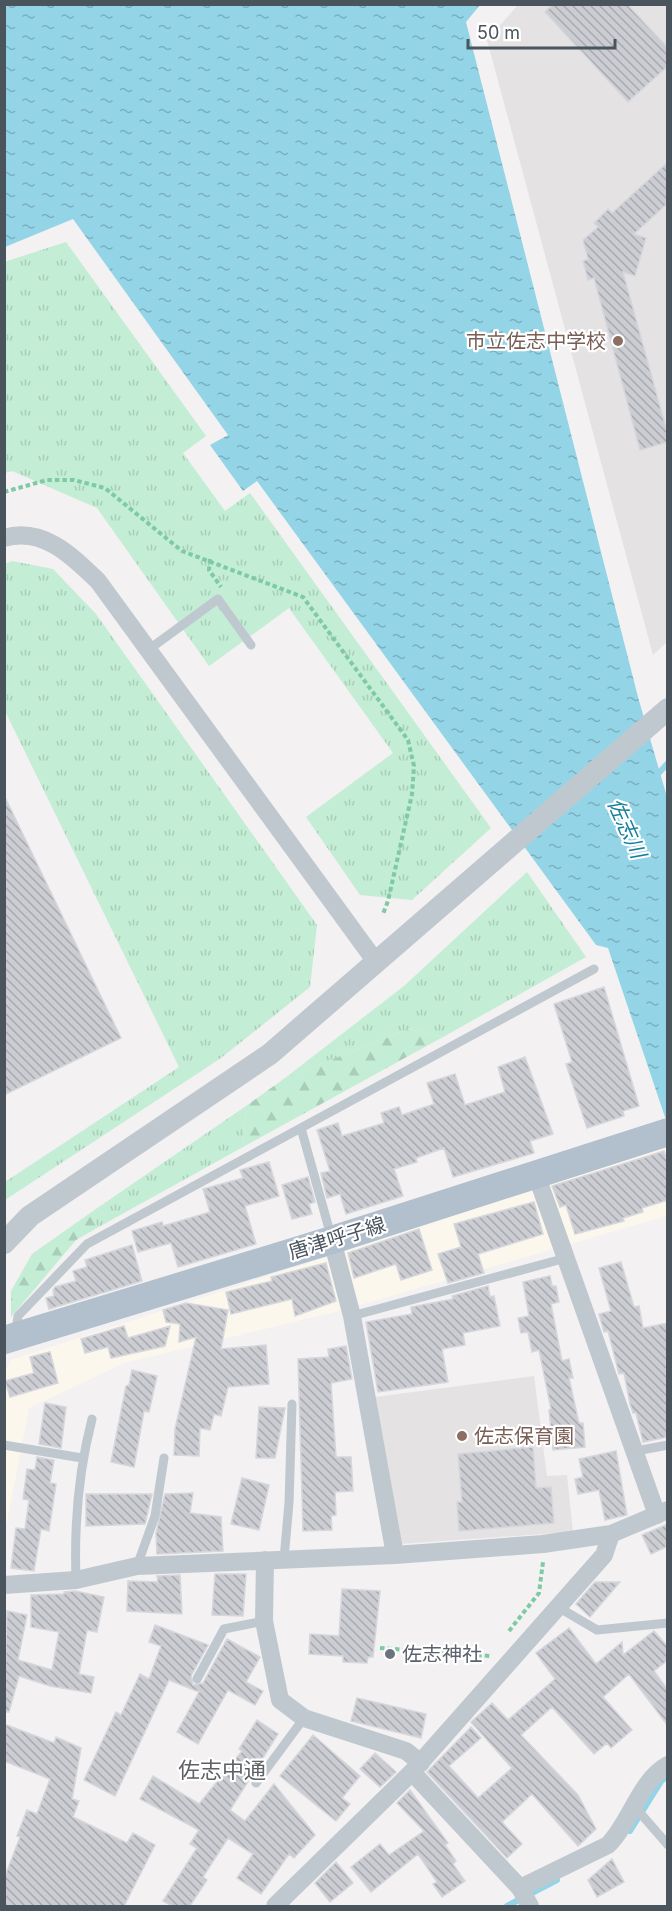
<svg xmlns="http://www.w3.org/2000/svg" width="672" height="1911" font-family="Inter,'Noto Sans JP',sans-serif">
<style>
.commercial{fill:#fcf7ed}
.education{fill:#e4e2e2}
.grass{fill:url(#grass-tufts)}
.forest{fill:url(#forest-firs)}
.water{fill:url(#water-ripples)}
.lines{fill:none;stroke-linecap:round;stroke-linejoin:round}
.stream{stroke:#93d5e7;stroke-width:6}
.building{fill:url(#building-back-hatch);stroke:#d5d7dc;stroke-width:1.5}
.path{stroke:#7dcaa4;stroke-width:4;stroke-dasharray:4.5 3;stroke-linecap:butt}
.service{stroke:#c0c8cf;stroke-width:9}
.minor{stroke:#c0c8cf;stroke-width:18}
.tertiary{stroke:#c0c8cf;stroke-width:22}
.primary{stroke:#b2c0ce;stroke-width:28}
.education-dot{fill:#8d6e63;stroke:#fff;stroke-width:2}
.worship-dot{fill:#6b7280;stroke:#fff;stroke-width:2}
.labels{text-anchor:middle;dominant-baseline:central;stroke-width:4.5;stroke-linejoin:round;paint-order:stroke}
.education-label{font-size:20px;fill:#785e54;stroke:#fff;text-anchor:end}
.street-label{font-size:20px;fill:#4a545d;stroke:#fff}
.worship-label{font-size:20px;fill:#5b616d;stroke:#fff;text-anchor:start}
.water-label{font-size:21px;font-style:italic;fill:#157f9e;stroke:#fff}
.quarter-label{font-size:22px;fill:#5e6165;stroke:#fff}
</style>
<defs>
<pattern id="grass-tufts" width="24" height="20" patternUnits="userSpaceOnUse" patternTransform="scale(1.5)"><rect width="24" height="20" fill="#c3edd4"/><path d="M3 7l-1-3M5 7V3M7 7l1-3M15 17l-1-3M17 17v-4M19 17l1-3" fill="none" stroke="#a9cdb8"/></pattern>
<pattern id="forest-firs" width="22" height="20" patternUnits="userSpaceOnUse" patternTransform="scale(1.5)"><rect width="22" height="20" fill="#c3edd4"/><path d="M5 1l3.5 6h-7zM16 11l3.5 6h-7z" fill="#a9cdb8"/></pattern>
<pattern id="water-ripples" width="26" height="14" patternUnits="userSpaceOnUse" patternTransform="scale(1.5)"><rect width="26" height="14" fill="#93d5e7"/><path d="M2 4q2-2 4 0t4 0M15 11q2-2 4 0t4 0" fill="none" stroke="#7aafbe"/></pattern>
<pattern id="building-back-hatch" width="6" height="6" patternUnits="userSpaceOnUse" patternTransform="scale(1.5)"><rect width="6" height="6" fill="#cbcdd3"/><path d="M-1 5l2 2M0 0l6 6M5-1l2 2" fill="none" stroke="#a7a9ae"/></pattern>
</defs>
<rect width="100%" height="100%" fill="#f3f1f1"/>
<!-- commercial -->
<path class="commercial" d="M667 1146V1216L339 1311 124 1363 29 1408 5 1532 4 1372 11 1360Z"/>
<!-- education -->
<path class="education" d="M518 5H667L668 641 653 655 487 40Z
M534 1376 547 1476 567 1475 573 1532 400 1544 375 1397Z"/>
<!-- grass -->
<path class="grass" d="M66 242 206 436 183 453 225 511 250 493 491 828 412 900 360 895 306 817 393 753 289 608 209 666 97 508 12 471 5 473 4 262Z
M12 561 53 569 96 614 317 925 310 987 221 1058 5 1200V1182L179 1067 5 711V564Z
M527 872 586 957 443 1037 409 1029 285 1078 404 986Z
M246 1106 243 1147 97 1228 93 1211Z"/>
<!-- forest -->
<path class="forest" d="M409 1029 443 1037 243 1147 246 1106 285 1078Z
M93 1211 97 1228 76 1240 11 1317V1291L32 1254Z"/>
<!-- water -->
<path class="water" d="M5 5H480L466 22 638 697 667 797V1123L608 948 596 945 257 481 243 491 210 445 228 435 73 219 5 247Z"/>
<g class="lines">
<!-- stream -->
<path class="stream" d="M656 776 668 763
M630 1831 662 1780 668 1777
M507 1906 557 1880"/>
</g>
<!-- building -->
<path class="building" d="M553 4H627L668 48V66L628 102 545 12Z
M668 162V203L634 234 646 238 635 276 623 272 668 435V442L640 450 594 278 588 280 583 261 588 259 583 240 598 227 594 223 608 209 612 213Z
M4 795 121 1038 4 1095Z
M604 987 639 1106 623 1111 624 1116 587 1128 566 1064 572 1062 554 1004Z
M525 1057 553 1134 530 1141 534 1153 453 1177 444 1148 416 1158 417 1162 394 1169 403 1196 346 1214 340 1194 327 1198 321 1173 330 1171 317 1130 338 1123 342 1136 384 1123 381 1113 399 1107 402 1115 434 1104 427 1083 455 1074 465 1105 505 1092 498 1067Z
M664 1151 668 1163V1200L642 1208 643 1212 623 1218 624 1221 575 1234 566 1205 560 1207 552 1186Z
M269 1162 279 1196 245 1206 256 1244 178 1267 171 1243 138 1252 132 1231 162 1222 163 1226 210 1212 203 1189 243 1178 240 1170Z
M308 1177 315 1202 309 1204 312 1214 292 1219 282 1185Z
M534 1202 543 1234 478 1254 484 1273 448 1283 438 1254 461 1247 454 1224Z
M419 1229 432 1270 401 1280 396 1264 354 1278 348 1253Z
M132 1245 142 1281 49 1309 46 1298 54 1296 53 1290 55 1287 76 1281 73 1271 87 1267 85 1260Z
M621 1262 634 1307 639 1306 643 1328 668 1323V1437L643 1442 636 1413H633L630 1404 624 1373 619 1374 608 1331 604 1332 599 1314 611 1311 599 1268Z
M326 1263 336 1301 295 1316 292 1299 231 1314 226 1292 272 1281 271 1277Z
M550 1276 552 1286H556L559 1302 551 1304 562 1361 569 1359 573 1378H569L579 1423H583L585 1447 553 1450 549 1410 551 1409 539 1350 532 1352 528 1332 521 1333 518 1318 529 1316 523 1282Z
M488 1286 490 1297 494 1296 500 1326 463 1333 465 1345 442 1349 448 1382 378 1392 366 1322 412 1314 411 1307 453 1299 452 1296Z
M186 1303 228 1310 221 1349 266 1345 269 1384 228 1387 221 1416 214 1414 210 1430 200 1428 199 1456 174 1455 175 1429 196 1337 179 1342 180 1324 166 1322 163 1310Z
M124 1326 128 1338 170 1326 165 1346 111 1358 108 1347 85 1353 81 1339Z
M346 1346 352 1379 331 1383 336 1457H351L353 1491 335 1492 336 1515 331 1516 332 1530 303 1531 298 1359 329 1357 328 1349Z
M50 1352 58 1383 10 1397 5 1381 34 1373 30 1357Z
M132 1370 157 1376 149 1412 144 1411 134 1467 111 1462 126 1386 129 1385Z
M45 1403 66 1407 61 1448 39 1444Z
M259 1407 285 1408 275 1458H256Z
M533 1447 536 1488 551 1487 554 1523 459 1531 457 1502H462L458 1454Z
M616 1451 627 1515 605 1520 599 1490 578 1494 575 1479 583 1477 579 1459Z
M37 1457 54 1460 50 1483 56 1484 49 1531 41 1529 34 1571 11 1568 16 1528 25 1529 29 1500 23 1499 27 1469 35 1470Z
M242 1478 269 1485 259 1530 231 1524Z
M193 1493 190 1513 221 1517 223 1551 157 1554 156 1533 165 1494Z
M86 1494H152L145 1524 86 1526Z
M668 1524V1546L651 1554 642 1535Z
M215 1574H246L243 1616 212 1615Z
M180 1575 182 1614 127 1611 128 1581 158 1582 157 1576Z
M595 1582H620L590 1617 576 1604Z
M342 1589 380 1591 373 1657H368L367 1663 343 1662V1656L309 1654 310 1634 339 1636Z
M75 1591 104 1597 97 1632 87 1630 79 1674 94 1677 91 1693 50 1686 19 1676 9 1712H4L7 1611 27 1615 18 1660 52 1670 59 1632 31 1627V1595L64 1594V1592Z
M155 1625 208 1645 191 1676 193 1685 203 1683 227 1639 260 1657 246 1682 263 1691 255 1705 228 1690 198 1744 177 1732 199 1692 169 1680 115 1796 84 1780 116 1712 121 1715 140 1674 149 1679 161 1646 149 1642Z
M569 1628 596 1664 622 1642 623 1655 654 1631 668 1647V1660L654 1671 668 1690V1726L629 1674 603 1697 632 1730 611 1748 607 1743 594 1754 552 1707 521 1735 578 1795 596 1829 578 1846 532 1794 502 1822 522 1844 507 1858 427 1772 471 1727 481 1738 449 1766 478 1798 512 1768 471 1722 492 1703 508 1720 555 1679 536 1653Z
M357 1698 426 1714 421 1738 351 1721Z
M257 1720 278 1734 230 1810 245 1821 274 1784 315 1835 294 1858 289 1854 261 1894 237 1878 253 1854 228 1838 203 1877 207 1880 190 1906H172L163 1901 197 1848 190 1844 199 1830 140 1799 153 1776 199 1804 242 1751 239 1749Z
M4 1724 54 1743 56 1737 81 1748 72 1799 79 1801 73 1817 127 1843 133 1833 155 1845 124 1906H4V1879L20 1837 17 1836 27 1810 37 1814 50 1779 4 1761Z
M313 1735 360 1776 342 1798 350 1804 336 1821 280 1776Z
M375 1753 396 1772 380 1787 360 1769Z
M410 1790 448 1843 445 1845 456 1861 453 1864 465 1881 442 1897 433 1884 437 1882 418 1854 371 1892 351 1867 380 1844 389 1855 424 1831 397 1803Z
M612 1859 624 1882 597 1897 588 1880Z
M336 1862 353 1883 330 1902 315 1883Z"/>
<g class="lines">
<!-- path -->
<path class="path" d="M4 492 47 480H74L105 488 182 551 303 597 408 740 414 766 412 794 388 901 383 914
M210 559 209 570 221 587
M509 1631 539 1593 543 1562
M380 1648 490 1656"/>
<!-- service -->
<path class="service" d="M148 650 218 599 251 645
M301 1128 331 1236
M352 1316 566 1258
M16 1331 18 1316 87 1244 594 969
M4 1445 82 1458
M636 1451 668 1445
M284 1559 289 1503 292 1404
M137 1566 155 1516 164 1458
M76 1580C74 1525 78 1473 92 1419
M558 1607 597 1630 668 1623
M197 1679 224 1629 264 1621
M256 1783 304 1718
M634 1806 668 1845"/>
<!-- minor -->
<path class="minor" d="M4 538C43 526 73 557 98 581L376 962
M536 1174 657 1515
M332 1240 352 1316 395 1555
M265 1560 264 1621 280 1700 304 1718 406 1751 421 1763
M4 1585 76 1580 137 1566 395 1555 543 1544 611 1534 668 1510
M412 1772 520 1888 530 1906
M520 1888 608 1845C631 1822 639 1781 668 1765
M275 1906 412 1772 604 1555 611 1534"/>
<!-- tertiary -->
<path class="tertiary" d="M4 1243 30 1216 270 1054 668 709"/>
<!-- primary -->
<path class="primary" d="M4 1340 332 1240 668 1132"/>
</g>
<!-- markers -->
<g class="education-dot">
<circle cx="618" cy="341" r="6"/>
<circle cx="462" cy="1436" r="6"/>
</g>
<circle class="worship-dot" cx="390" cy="1654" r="6"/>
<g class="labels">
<!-- education labels -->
<g class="education-label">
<text x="606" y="341">市立佐志中学校</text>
<text x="474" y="1436" text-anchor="start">佐志保育園</text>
</g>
<!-- street labels -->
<g class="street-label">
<text transform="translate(337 1238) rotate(-17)">唐津呼子線</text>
</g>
<!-- worship labels -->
<g class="worship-label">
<text x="402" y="1654">佐志神社</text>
</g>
<!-- water labels -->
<g class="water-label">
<text transform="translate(627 828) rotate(66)">佐志川</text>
</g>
<!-- quarter labels -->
<g class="quarter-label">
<text x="222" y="1770">佐志中通</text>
</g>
</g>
<!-- border -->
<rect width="672" height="1911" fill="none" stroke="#4a545d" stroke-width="12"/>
<!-- scale -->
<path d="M468 39v9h147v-9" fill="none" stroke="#4a545d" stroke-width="3"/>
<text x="477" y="39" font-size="18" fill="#4a545d" stroke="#ffffff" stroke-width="4.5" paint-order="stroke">50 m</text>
</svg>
